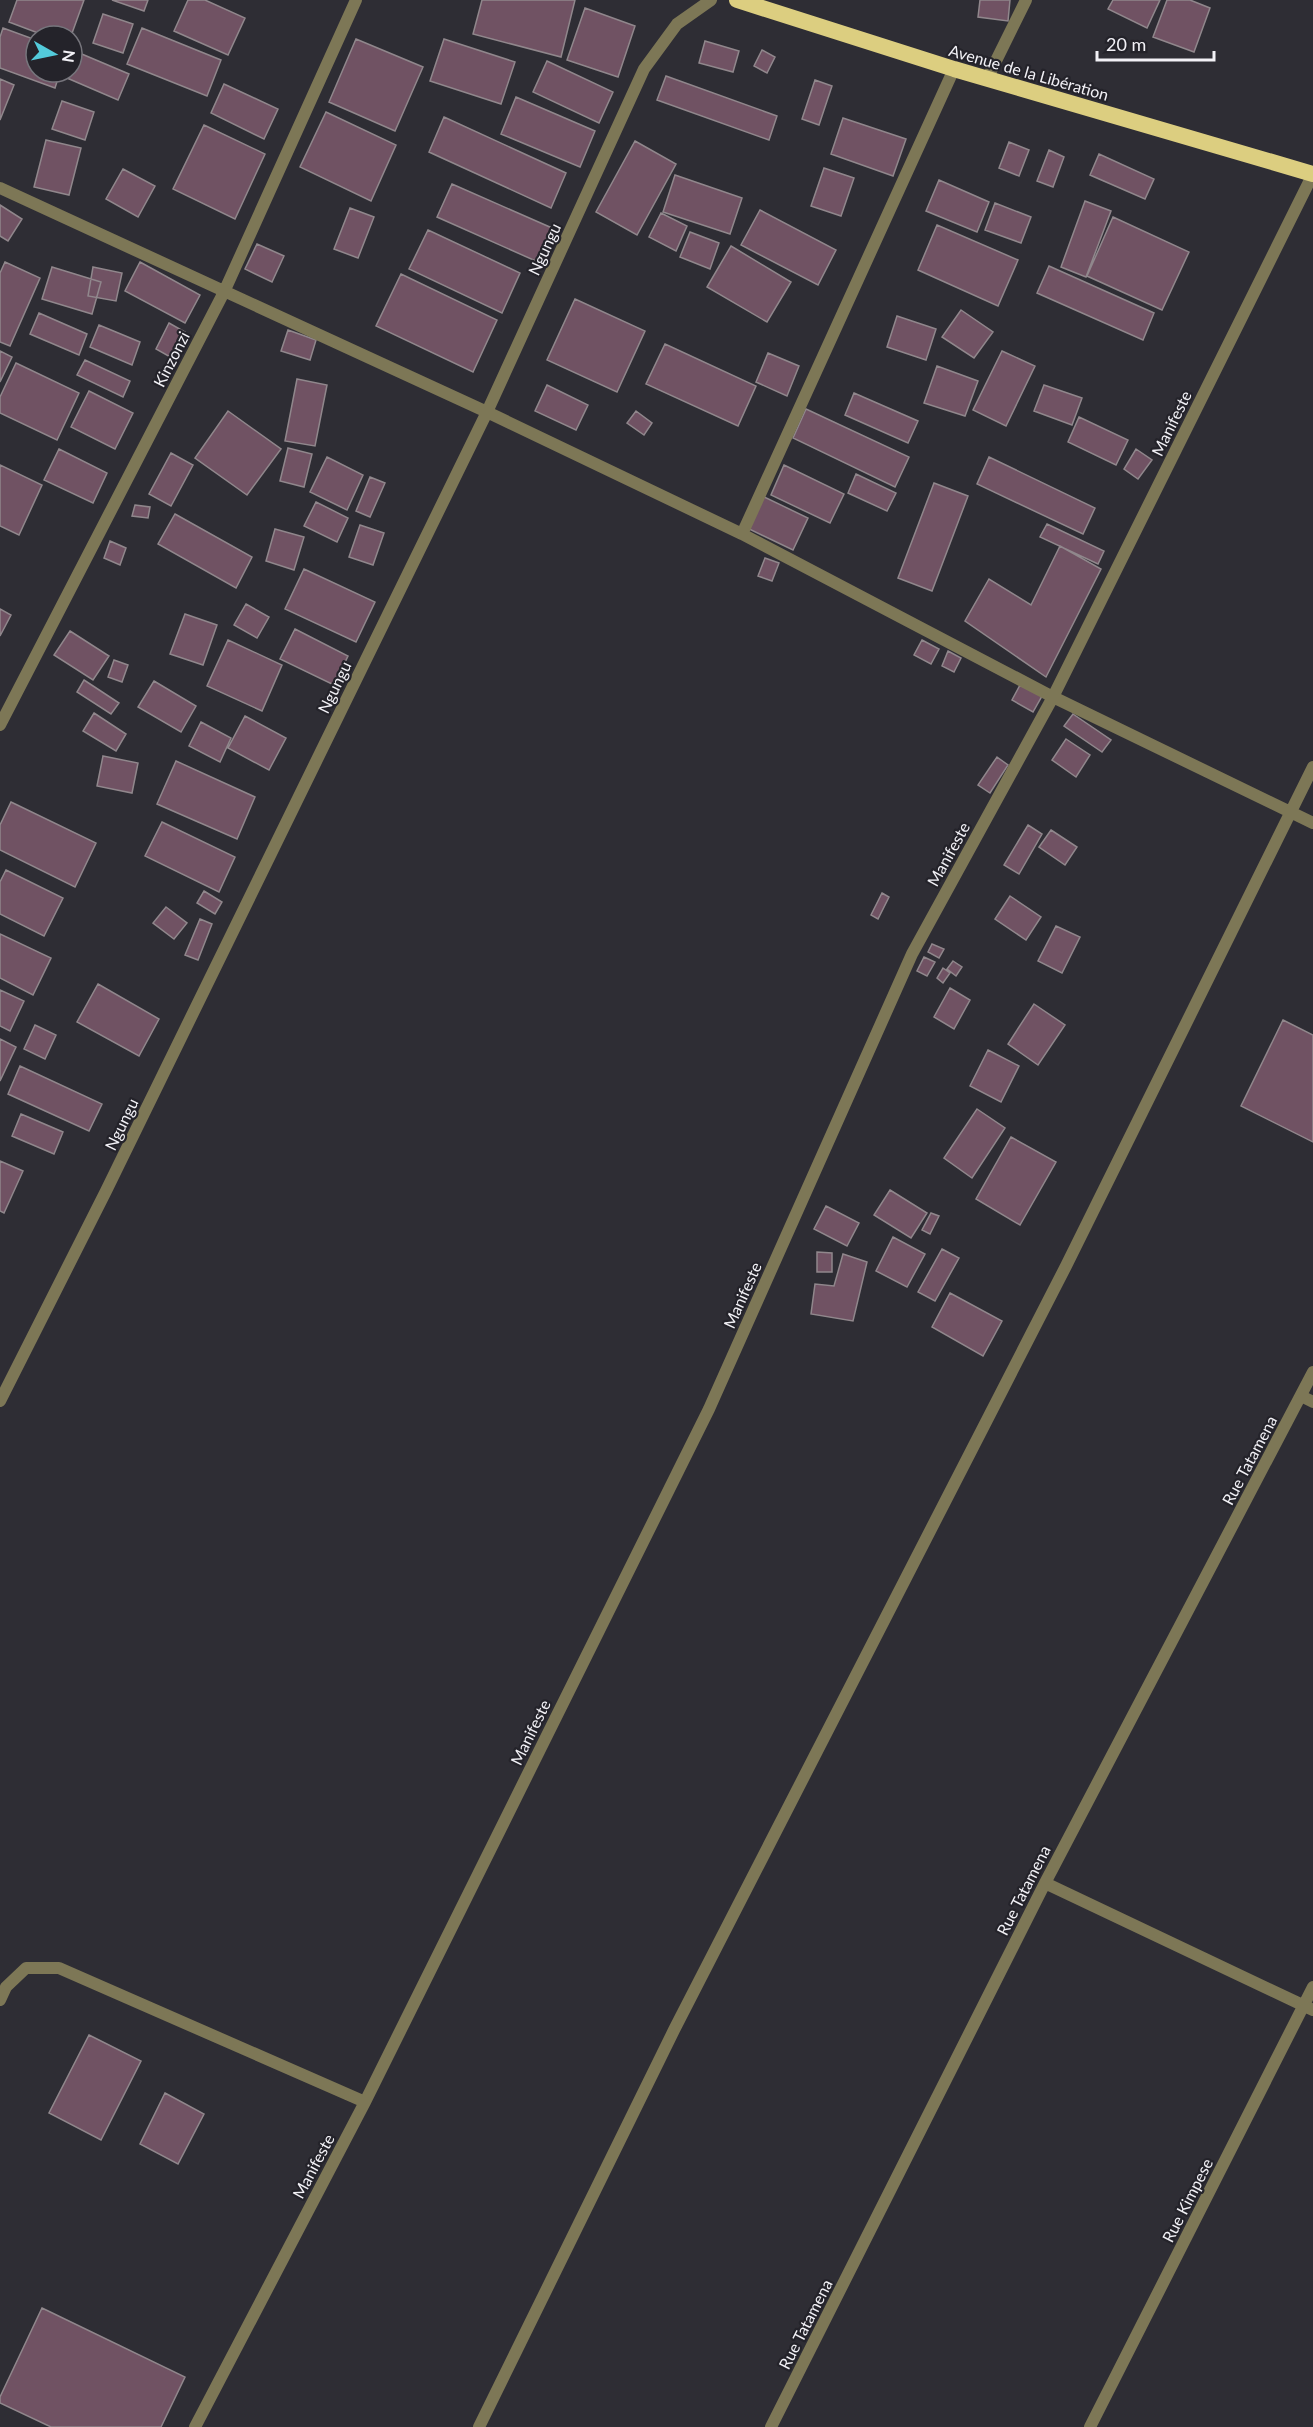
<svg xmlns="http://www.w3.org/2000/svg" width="1313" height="2427" font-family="Lato,sans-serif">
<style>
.building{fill:#705263;stroke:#90878c;stroke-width:1.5}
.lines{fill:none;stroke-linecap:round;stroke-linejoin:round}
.minor{stroke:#7d7756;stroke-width:12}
.trunk{stroke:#dcce80;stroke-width:16}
.labels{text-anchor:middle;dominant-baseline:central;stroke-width:4.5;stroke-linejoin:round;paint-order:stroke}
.street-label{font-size:16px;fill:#f2f1f6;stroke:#24232a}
</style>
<rect width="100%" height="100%" fill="#2e2d34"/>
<!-- building -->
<path class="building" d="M17 0H84L71 36H46L9 22Z
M112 0H148L144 11Z
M188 0H205L245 18 228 55 174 31Z
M482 0H575L561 57 473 34Z
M980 0H1010L1008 21 978 17Z
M1113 0H1160L1147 28 1108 9Z
M1167 0H1190L1210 8 1194 52 1153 37Z
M585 8 635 26 618 77 567 60Z
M103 14 133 24 123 53 93 43Z
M3 28 36 40V72H60L55 88 0 68V37Z
M142 28 221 60 207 96 127 64Z
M356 39 423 67 395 131 329 102Z
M444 39 515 62 501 104 430 81Z
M705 41 739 51 733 72 699 63Z
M762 50 775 57 767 73 754 66Z
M77 52 129 74 118 100 67 78 69 72H72V65Z
M547 61 613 92 599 123 533 92Z
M666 76 777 116 769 140 657 100Z
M0 79 14 85 0 120Z
M815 80 832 86 819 125 802 119Z
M224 84 278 109 264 139 211 113Z
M516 97 595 131 580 167 501 134Z
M62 101 94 112 85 140 52 129Z
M326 112 396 145 371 201 300 167Z
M444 117 566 173 551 208 429 152Z
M843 118 906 139 893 176 831 154Z
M204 125 265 154 235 219 173 189Z
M46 140 81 148 69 195 34 187Z
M635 141 676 164 637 235 596 212Z
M1009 142 1029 150 1019 176 999 168Z
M1049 150 1064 157 1053 187 1037 181Z
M1099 154 1154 179 1145 199 1090 175Z
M824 168 854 178 841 216 811 206Z
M123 169 155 186 138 217 106 199Z
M675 175 742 198 730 234 663 212Z
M939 180 989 202 977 232 926 211Z
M452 184 552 228 538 262 437 217Z
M1085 201 1111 211 1086 277 1061 267Z
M995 203 1031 217 1021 243 985 230Z
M0 205 22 219 8 241 0 236Z
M350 208 374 217 358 258 334 249Z
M760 210 836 250 818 285 741 245Z
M661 213 687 226 676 251 649 237Z
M1113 217 1189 252 1162 310 1087 276Z
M937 225 1018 260 998 306 918 270Z
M428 230 520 273 502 313 409 269Z
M690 232 719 243 710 269 680 257Z
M257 244 284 256 272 282 245 269Z
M731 246 791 282 767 322 707 287Z
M5 262 40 278 10 346 0 342V273Z
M140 262 200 295 185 323 125 291Z
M1049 266 1154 313 1143 340 1037 293Z
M52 267 101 282 92 314 42 299Z
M93 267 122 273 116 301 88 296Z
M401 274 497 320 473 372 376 326Z
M575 299 645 331 617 392 547 360Z
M961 310 993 332 974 358 942 337Z
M39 313 87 334 79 355 30 334Z
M897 316 936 329 926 360 887 347Z
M169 323 185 332 172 358 156 349Z
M99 325 140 342 132 365 90 347Z
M288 330 316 340 310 360 281 351Z
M665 344 756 386 738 426 646 384Z
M0 351 12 357 0 382Z
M1002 351 1035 366 1006 426 973 410Z
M768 353 799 366 787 396 756 382Z
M85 360 130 381 123 397 77 375Z
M16 363 79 393 57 440 0 413V397Z
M937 366 978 381 965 416 924 403Z
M297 379 327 385 315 446 285 441Z
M547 385 588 405 576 430 535 411Z
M1044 385 1082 398 1072 425 1034 411Z
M89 391 133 413 115 449 71 427Z
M854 393 918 421 908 443 845 415Z
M806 409 909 457 895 487 793 438Z
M228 411 281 449 247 495 195 458Z
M636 411 652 423 644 435 627 423Z
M1079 417 1128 440 1116 465 1068 442Z
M288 448 312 454 304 487 280 481Z
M59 449 107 473 93 503 44 480Z
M1136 449 1152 460 1138 479 1124 469Z
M171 453 193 465 171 506 149 494Z
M327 457 363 475 347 510 310 492Z
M989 457 1095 508 1083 534 977 484Z
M0 465 42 485 19 535 0 526Z
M784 465 844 494 830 523 771 495Z
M856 474 896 493 887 511 848 493Z
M370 477 385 483 370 517 356 511Z
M934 483 968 496 932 591 898 578Z
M762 496 808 518 793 550 747 528Z
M316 502 348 518 337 542 304 526Z
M135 505 150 507 148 518 132 516Z
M175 514 252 557 236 588 158 544Z
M1047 524 1104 551 1098 564 1040 537Z
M360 525 384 533 373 565 349 557Z
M275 529 304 537 294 570 266 561Z
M110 541 126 548 120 565 104 558Z
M1060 546 1101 569 1046 677 965 621 989 579 1031 605Z
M765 558 779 563 772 581 758 576Z
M304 569 375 602 356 642 285 609Z
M246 604 269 617 257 638 234 625Z
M0 609 11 615 0 636Z
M185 614 217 625 203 665 170 654Z
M295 629 348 656 334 685 280 659Z
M70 631 109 656 93 680 54 655Z
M228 640 282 665 262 711 207 686Z
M922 640 939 649 931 664 914 655Z
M948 651 961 658 954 672 942 666Z
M114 660 128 665 122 682 108 677Z
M84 680 119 703 111 714 77 692Z
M154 681 196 706 181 732 138 707Z
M1020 685 1042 696 1033 712 1012 700Z
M94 713 126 734 116 751 83 731Z
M1073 714 1111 740 1102 752 1064 726Z
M245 716 286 738 269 770 228 748Z
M201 722 231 738 220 762 189 746Z
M1066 739 1090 755 1076 777 1052 760Z
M103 756 138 763 132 793 97 786Z
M997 757 1008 765 990 793 978 785Z
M176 761 255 797 237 839 157 804Z
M11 802 96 843 75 887 0 850V825Z
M162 822 235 857 219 892 145 856Z
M1028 825 1042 834 1019 874 1004 865Z
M1051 830 1077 847 1065 865 1039 847Z
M6 870 63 898 44 936 0 914V882Z
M204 891 222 902 215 914 197 903Z
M882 893 889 897 878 919 871 915Z
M1010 896 1041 917 1026 940 995 919Z
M166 907 187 923 174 939 153 923Z
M200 919 212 924 198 960 185 955Z
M1056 926 1080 937 1062 973 1038 961Z
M0 934 51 958 33 995 0 978Z
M932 944 944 949 939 958 928 952Z
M924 957 935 962 927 976 917 971Z
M953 961 962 967 956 976 947 969Z
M943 968 950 973 943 983 937 978Z
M98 984 159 1019 139 1056 77 1022Z
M950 988 970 1000 954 1029 934 1017Z
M0 990 24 1001 10 1031 0 1026Z
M1034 1004 1065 1025 1038 1065 1008 1044Z
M1283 1020 1313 1035V1142L1241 1106Z
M35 1025 56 1035 45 1059 24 1049Z
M0 1039 16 1047 0 1081Z
M988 1050 1019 1066 1001 1102 970 1086Z
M20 1066 102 1104 89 1131 8 1094Z
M977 1109 1005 1128 972 1178 944 1158Z
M21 1114 63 1132 54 1154 12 1136Z
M1011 1137 1056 1162 1020 1225 976 1199Z
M0 1161 23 1171 4 1213 0 1211Z
M890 1190 927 1213 911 1238 874 1215Z
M826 1206 859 1223 847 1246 814 1229Z
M931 1213 939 1216 930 1234 922 1230Z
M893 1237 925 1254 907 1287 876 1271Z
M942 1249 959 1258 935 1301 918 1292Z
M817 1252 832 1253V1272H817Z
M843 1254 867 1262 853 1321 811 1314 815 1284 834 1286Z
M950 1293 1002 1321 983 1356 932 1327Z
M89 2035 141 2061 101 2140 49 2113Z
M165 2093 204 2114 178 2164 140 2144Z
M42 2308 185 2377 161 2427H51L0 2403V2397Z"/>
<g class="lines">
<!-- minor -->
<path class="minor" d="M987 79 1026 0
M0 188 487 412 742 534 1053 697 1313 823
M742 534 954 69
M0 725 224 292 356 0
M1301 1396 1313 1402
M0 1401 106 1191 487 412 644 69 677 24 711 0
M1045 1883 1313 2010
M0 2000 6 1987 26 1968H59L365 2102
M195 2427 365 2102 709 1409 912 954 1053 697 1313 174
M479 2427 674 2030 1066 1266 1313 767
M771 2427 1045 1883 1313 1372
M1090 2427 1313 1987"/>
<!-- trunk -->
<path class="trunk" d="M737 0 954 69 1313 174"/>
</g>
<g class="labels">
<!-- street labels -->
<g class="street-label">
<text transform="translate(1029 72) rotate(16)">Avenue de la Libération</text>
<text transform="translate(544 249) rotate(-65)">Ngungu</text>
<text transform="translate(171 359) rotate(-63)">Kinzonzi</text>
<text transform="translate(1171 423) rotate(-64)">Manifeste</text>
<text transform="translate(334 687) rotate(-64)">Ngungu</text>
<text transform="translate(948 854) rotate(-61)">Manifeste</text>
<text transform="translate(121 1124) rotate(-64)">Ngungu</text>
<text transform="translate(742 1295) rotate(-66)">Manifeste</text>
<text transform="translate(1249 1460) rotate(-62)">Rue Tatamena</text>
<text transform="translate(530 1732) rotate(-64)">Manifeste</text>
<text transform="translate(1023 1890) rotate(-63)">Rue Tatamena</text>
<text transform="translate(313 2166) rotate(-62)">Manifeste</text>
<text transform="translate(1187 2200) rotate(-63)">Rue Kimpese</text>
<text transform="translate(805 2324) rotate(-63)">Rue Tatamena</text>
</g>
</g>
<!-- north arrow -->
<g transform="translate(54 54) rotate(99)"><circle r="28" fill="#24232a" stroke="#76757c" stroke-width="1.5"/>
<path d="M0-4.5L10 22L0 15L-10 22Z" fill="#53cbdb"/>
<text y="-9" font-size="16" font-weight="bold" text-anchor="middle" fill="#f2f1f6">N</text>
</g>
<!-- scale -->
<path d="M1097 51v9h117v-9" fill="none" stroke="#f2f1f6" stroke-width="3"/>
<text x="1106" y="51" font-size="18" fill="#f2f1f6" stroke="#24232a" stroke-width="4.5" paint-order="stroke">20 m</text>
</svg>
